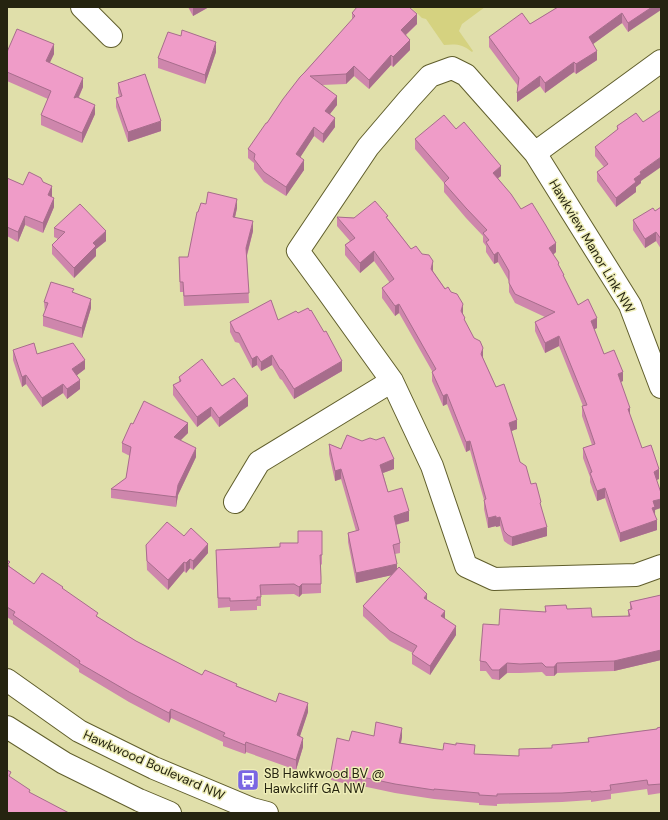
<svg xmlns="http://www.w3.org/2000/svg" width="668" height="820" font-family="'DM Sans',sans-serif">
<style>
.green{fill:#d5d280}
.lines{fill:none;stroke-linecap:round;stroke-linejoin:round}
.minor-casing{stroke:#605e2c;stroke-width:24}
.minor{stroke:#fff;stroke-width:22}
.wall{fill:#ce86ac}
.shaded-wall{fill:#a76d8c}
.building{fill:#ef9cc8;stroke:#a76d8c}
.labels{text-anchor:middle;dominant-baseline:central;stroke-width:3;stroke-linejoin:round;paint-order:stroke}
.street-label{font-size:13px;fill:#252410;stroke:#eeedb7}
.poi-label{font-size:13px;fill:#252410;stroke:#eeedb7;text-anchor:start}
</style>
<rect width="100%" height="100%" fill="#e0dfaa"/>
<!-- green -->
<path class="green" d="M411 7H485L462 24 459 31 473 51 472 52C462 44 456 44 444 45L426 19 422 18Z"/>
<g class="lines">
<!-- minor casing -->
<g class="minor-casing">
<path id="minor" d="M82 7 111 36
M661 61 535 153 466 75 452 68 430 76 409 99 368 147 298 251 328 292 392 381 432 466 466 566 494 579 636 575 661 566
M535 153 630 305 661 387
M235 502 259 462 392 381
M7 680 79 731 154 768 252 809 267 813
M7 727 64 763 139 800 170 813"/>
</g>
<!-- minor -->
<use href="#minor" class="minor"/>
</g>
<!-- wall -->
<path class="wall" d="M188 7H209L193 16Z
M556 7H661L628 32 622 23 593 44 597 60 576 74 574 72 545 93 540 86 517 102 518 86 489 47V37L530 24 556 8Z
M352 13 417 24 406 35 410 50 393 67 391 65 369 89 354 76 346 84 322 85 337 105 330 114 335 127 323 143 314 136 300 157 304 170 286 196 264 182 254 169V163L248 158V149L300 77 352 20Z
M181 36 216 52 205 84 158 68V58Z
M7 52 54 54 49 63 83 87 79 97 95 114 82 143 41 125V115L48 99 7 81Z
M118 83 161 131 128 142 116 107V98L120 97 118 93Z
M636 113 641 183 636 187V192L616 207 597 181V172L604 167 595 156V147L617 130V126Z
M456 129 501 176 498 178 521 209 545 225 556 252 553 255 578 305 597 328 594 329 604 354 623 381 621 382 630 416 642 448 659 479 656 480 655 516 657 530 620 542 605 498 597 501 590 482V477L583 458V448L592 445 582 416V406H583L559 346 545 353 535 331V322L545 317 515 303 509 292V281L498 262 494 264 486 252V246L483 242V236L466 218 444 192V183L415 149V139Z
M7 178 23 185 43 182 52 196V197L54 207 43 233 25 225 18 242 7 236Z
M206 204 237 208 235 217 253 231 247 256 249 303 184 306 183 292H180L179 257H188L198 212Z
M661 207V249L656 241 645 248 633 230V220L655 211Z
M337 217 388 219 411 249 433 271 463 314 465 322 483 358 496 387 517 429 511 431 520 462 531 484 541 508 547 536 512 546 508 544 504 541 500 526 496 527V526L488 528 484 509V500L470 450 466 452 447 404 443 406 432 381V371L399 313 395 316 382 298V288L390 283 374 261 360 273 345 255V245L350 241 337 226Z
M54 228 106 241 96 249V256L74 278 52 254V245L58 239 54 237Z
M74 293 91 308 82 338 43 326V316L45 312 44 302Z
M298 313 342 371 294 399 282 380 280 379 272 365 261 371 257 365 252 368 239 343 235 342 230 332V322L278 320Z
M13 350 37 354 85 369 77 375 80 389 67 399 63 393 42 407 26 384 22 387 13 360Z
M179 377 222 386 248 406 219 427 211 416 197 427 173 395V385L179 382Z
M133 424 188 433 180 440 196 457 178 495 176 507 111 498V489L126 478 130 456 122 452V443Z
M329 444 394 469 383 473 388 492 409 521 396 525 400 543V553L395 554 397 569 445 619 456 635 430 675 412 664V654L413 653 390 641 363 616V606L392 575 356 583 348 542V533L356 531 341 479 335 481 329 454Z
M322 531V564L321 565V593L302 594 299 597 294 594 261 595V606H257V610L230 611V607L218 608 216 550 280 547 298 543Z
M184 536 208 553 193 570 190 568 186 573 184 571 168 590 147 570 146 545Z
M7 560 10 567 34 584 63 589 98 617 136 641 202 675 237 686 276 702 308 712 300 736 303 747 296 770 246 752 245 754 223 746V742L171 718 169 723 129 702 79 672V669L13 624V621L7 617Z
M661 595V660L614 671 557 673 554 676H546L542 672 520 673H507L499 680 492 679 486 671H480V661L499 625 545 612V606L567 609 592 617 628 616V610L630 609V602Z
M661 727V793L648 795 647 789 611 794V799L591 802V800L562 802 497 804V806L479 805V803L434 799 395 793 362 786V789L343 785V783L331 780V771L349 741 374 736 402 737 401 743 443 750 475 754 519 756 552 748 588 742V738L657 729Z"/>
<!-- shaded-wall -->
<path class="shaded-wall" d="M193 7H209L193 16Z
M652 7H661V10L628 32V23Z
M622 13V23L589 47V37Z
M417 14V24L401 39V30Z
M410 40V50L393 67V57Z
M216 42V52L205 84V75Z
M54 44V54L46 71V61Z
M597 51V60L576 74V64Z
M391 55V65L369 89V80Z
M574 62V72L545 93V83Z
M354 66V76L346 84V74Z
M540 76V86L517 102V93Z
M83 78V87L74 107V98Z
M337 96V105L325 120V111Z
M95 105V114L82 143V133Z
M335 118V127L323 143V134Z
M161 121V131L128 142V132Z
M314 127V136L296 164V154Z
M661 157V167L641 181V183L636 187V192L616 207V198L640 172Z
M304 160V170L286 196V187Z
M501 166V176L493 182V173Z
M52 186V196L48 205V195Z
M54 198V207L43 233V223Z
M237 199V208L233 226V217Z
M25 216V225L18 242V232Z
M253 221V231L246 258V248Z
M106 231V241L96 249V256L74 278V268L93 243Z
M656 232V241L645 248V239Z
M556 243V252L549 258V248Z
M374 251V261L360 273V263Z
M498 252V262L494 264V255Z
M433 261V270L431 279V269Z
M91 299V308L82 338V328Z
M399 304V313L395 316V306Z
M463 304V314L461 311Z
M597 318V328L591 331V321Z
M559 336V346L545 353V343Z
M483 348V358L481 364V354Z
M272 355V365L261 371V362Z
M257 356V365L252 368V359Z
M85 360V369L72 379V369Z
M342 361V371L294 399V389Z
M623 372V381L618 383V374Z
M26 375V384L22 387V377Z
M80 380V389L67 399V389Z
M63 384V393L42 407V398Z
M447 394V404L443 406V396Z
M248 396V406L219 427V418Z
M211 407V416L197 427V417Z
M630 408V418L628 409Z
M517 420V429L509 432V423Z
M188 423V433L174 447V437Z
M470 441V450L466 452V442Z
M196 448V457L178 495 176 507V497L178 485Z
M394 459V469L380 474V465Z
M341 469V479L335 481V471Z
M659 469V479L654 481V472Z
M605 488V498L597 501V491Z
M661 499V508L655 510V517L652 508 653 501Z
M409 511V521L394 525V516Z
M496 516V526L488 528V518Z
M500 517V526L496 527V518Z
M657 520V530L620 542V533Z
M547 527V536L512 546V537Z
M208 544V553L193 570V561Z
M190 559V568L186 573V563Z
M184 562V571L168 590V580Z
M397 564V574L356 583V573Z
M302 584V594L299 597V587Z
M427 594V603L424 598Z
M445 611V620L441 616Z
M456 626V635L430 675V666Z
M661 650V660L614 671V661Z
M507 663V673L499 680V670Z
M557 663V673L554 676V667Z
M308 703V712L297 745V735Z
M171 709V718L169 723V713Z
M402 728V737L399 752V743Z
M303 738V747L296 770V760Z
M246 742V752L245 754V745Z"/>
<!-- building -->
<path class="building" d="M357 7H409L417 14 401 30 410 40 393 57 391 55 369 80 354 66 346 74 310 76 337 96 325 111 335 118 323 134 314 127 296 154 304 160 286 187 264 172 254 159 255 154 248 149 266 123H267L283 99 300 77 305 72 355 16 352 13Z
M558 7H652L628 23 622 13 589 37 597 51 576 64 574 62 545 83 540 76 517 93 519 78 489 37 522 13 530 24Z
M17 29 54 44 46 61 83 78 74 98 77 97 95 105 82 133 41 115 51 91 7 72V52Z
M182 30 216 42 205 75 158 58 168 32 181 36Z
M145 74 161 121 128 132 116 98 122 96 118 83Z
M661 110V157L640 172 641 174 634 179 636 182 616 198 597 172 608 164 595 147 618 129 617 126 636 113 643 122Z
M444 115 456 129 464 122 501 166 493 173 511 194 521 209 532 203 545 224 556 243 549 248 559 263 558 264 564 275H563L578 305 588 299 597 318 591 321 604 354 614 350 623 372 618 374 630 408 628 409 642 448 651 445 659 469 654 472 661 493V499L653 501 655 507 652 508 657 520 620 533 605 488 597 491 590 473 592 472 583 448 595 444 582 406 587 405 559 336 545 343 535 322 555 312 515 294 509 283V271L498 252 494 255 486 242 489 240 483 233 487 230 466 208 444 183 449 178 415 139Z
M29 172 41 178 43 182 52 186 48 195 54 198 43 223 25 216 18 232 7 227V178L23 185Z
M208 192 237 199 233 217 253 221 246 248 249 293 184 296 183 282H180L179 257H188L197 212H198L201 203 206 204Z
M375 201 388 216 386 217 411 249 416 246 422 254 429 255 433 261 431 269 445 289 448 287 451 292 457 294 463 304 461 311 465 318 464 319 474 338 480 341 483 348 481 354 496 387 504 384 510 401 517 420 509 423 520 462 526 466 531 484 536 483 541 502 540 503 547 527 512 537 508 535 504 531 500 517 496 518V516L488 518 484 500 486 499 470 441 466 442 447 394 443 396 432 372 436 369 399 304 395 306 382 288 394 279 374 251 360 263 345 245 355 238 337 217 354 218Z
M80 204 106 231 93 243 96 246 74 268 52 245 65 232 54 228Z
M661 207V239L656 232 645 239 633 220 653 208 655 211Z
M51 282 74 289 72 292 91 299 82 328 43 316 48 303 44 302Z
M271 300 278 320 296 311 298 313 308 308 310 311 311 310 324 332 326 331 342 361 294 389 282 370 280 369 272 355 261 362 257 356 252 359 239 333 235 332 230 322Z
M34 343 37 354 73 343 85 360 72 369 80 380 67 389 63 384 42 398 26 375 22 377 13 350Z
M202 359 222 386 234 378 248 396 219 418 211 407 197 417 173 385 181 381 179 377Z
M144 401 188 423 174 437 196 448 178 485 176 497 111 489 126 478 131 447 122 443 131 423 133 424Z
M347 435 362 441 370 438 376 440 384 437 394 459 380 465 388 492 402 488 409 511 394 516 400 543 393 545 397 564 356 573 348 533 359 530 341 469 335 471 329 444 341 449Z
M167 522 184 536 191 528 208 544 193 561 190 559 186 563 184 562 168 580 147 561 146 545Z
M298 531H322V555H320L321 577V584H302L299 587 294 584 260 585 261 597H257V600L230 601V598H218L216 550 280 547V543H298Z
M7 560 10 562 7 565 34 584 42 573 63 587 62 588 98 613 96 616 136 641 202 675 205 670 237 684 236 686 276 702 279 693 308 703 297 735 303 738 296 760 246 742 245 745 223 736 225 733 171 709 169 713 129 692 79 663 80 661 13 615 15 612 7 607Z
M399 567 427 594 424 598 445 611 441 616 456 626 430 666 412 654 417 646 390 631 363 606Z
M661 595V650L614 661 557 663 554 667H546L542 663 520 664 507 663 499 670H492L486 662 480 661 483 624 499 625 500 609 546 612 545 606 566 605 567 609 591 608 592 617 630 616 628 610 632 609 630 602Z
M376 722 402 728 399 743 443 750 444 743 456 745V743L475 745 474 754 519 756V749L552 748V745L589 742 588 738 657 729V728L661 727V784L648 785 647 780 610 785 611 790 591 792V791L562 793 497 794V796L479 795V793L434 789V790L395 784 362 777V780L343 776V773L331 771 337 738 349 741 352 731 374 736Z
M7 770 11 772 9 776 30 790 29 792 69 813H7Z"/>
<!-- icons -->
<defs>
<g id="bus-square" transform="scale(1.15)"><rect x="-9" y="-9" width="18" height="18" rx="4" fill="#7b67e3" stroke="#eeedb7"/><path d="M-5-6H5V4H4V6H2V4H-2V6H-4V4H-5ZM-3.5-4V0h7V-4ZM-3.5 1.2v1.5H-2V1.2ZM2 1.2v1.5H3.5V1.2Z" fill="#fff"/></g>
</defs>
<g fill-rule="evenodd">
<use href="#bus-square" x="248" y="780"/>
</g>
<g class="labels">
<!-- street labels -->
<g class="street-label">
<text transform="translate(592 246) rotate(59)">Hawkview Manor Link NW</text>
<text transform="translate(154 765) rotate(24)">Hawkwood Boulevard NW</text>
</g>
<!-- poi labels -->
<g class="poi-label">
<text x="264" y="773">SB Hawkwood BV @<tspan x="264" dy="15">Hawkcliff GA NW</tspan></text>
</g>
</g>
<!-- border -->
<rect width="668" height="820" fill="none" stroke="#252410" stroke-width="16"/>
</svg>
